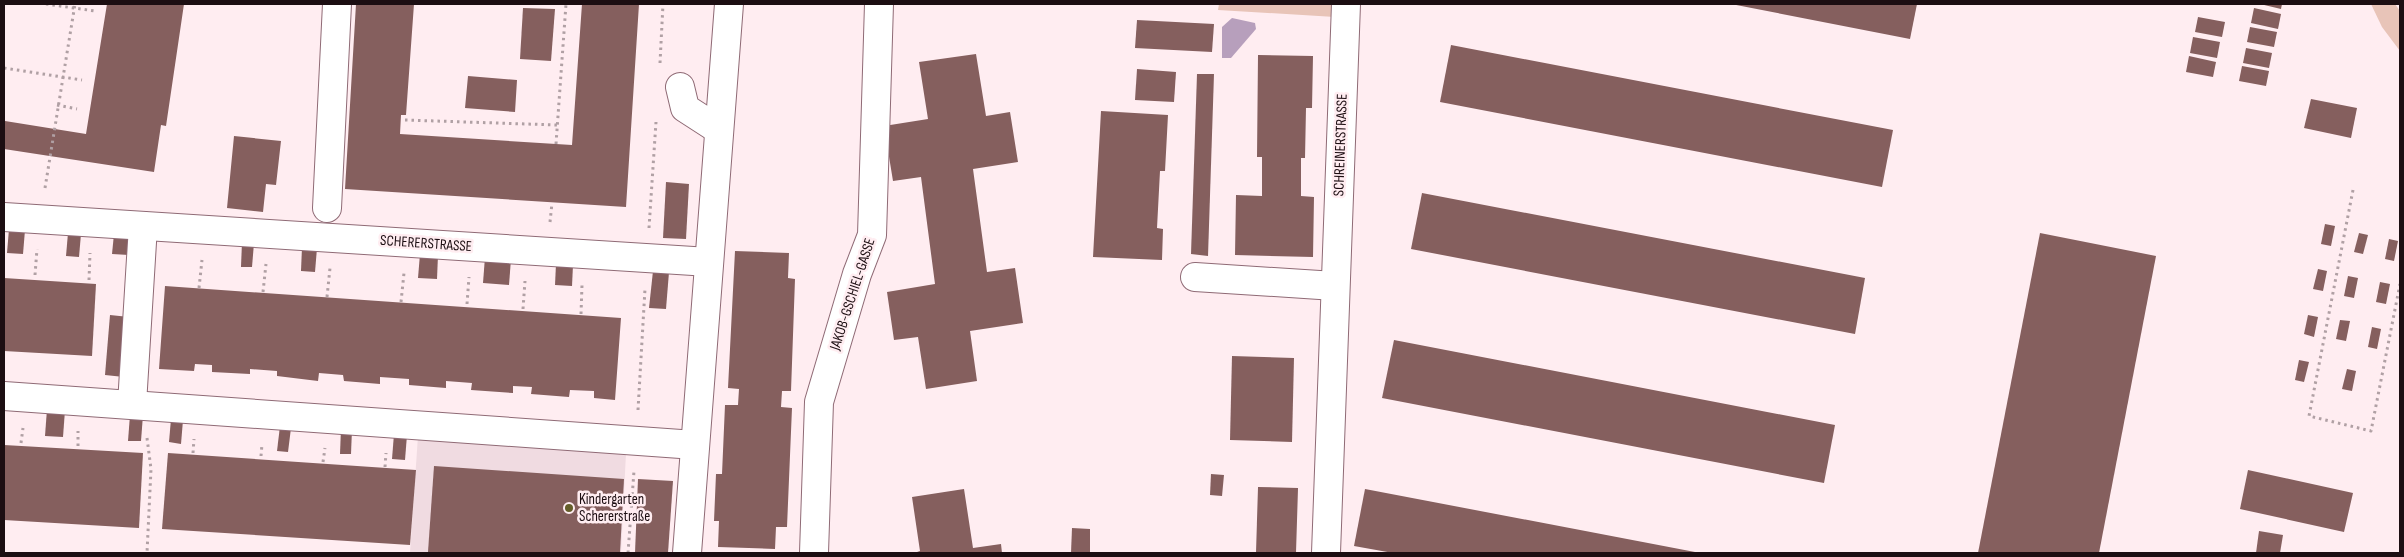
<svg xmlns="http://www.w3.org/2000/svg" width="2404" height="557" font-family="'Sofia Sans Condensed',sans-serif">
	<rect width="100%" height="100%" fill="#ffedf1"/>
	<!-- built -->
	<path fill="#f0dbe1" d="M 418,436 L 626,453 L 621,553 L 410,553 Z"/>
	<!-- green -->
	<g fill="#e8c4b8">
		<path d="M 1219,4 L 1336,4 L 1335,17 L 1218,10 Z"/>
		<path d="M 2371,4 L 2395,4 L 2400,11 L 2400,51 L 2382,27 Z"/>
	</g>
	<!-- water -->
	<path fill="#b79fbc" d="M 1232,18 L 1255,23 L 1256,29 L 1231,58 L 1222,58 L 1222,27 Z"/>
	<!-- building -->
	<g fill="#855f5e">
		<path d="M 107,4 L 184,4 L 166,126 L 161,125 L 154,172 L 4,149 L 5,121 L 86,134 Z"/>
		<path d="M 356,4 L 414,4 L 406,115 L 401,115 L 400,134 L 572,145 L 582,4 L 639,4 L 626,207 L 345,189 Z"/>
		<path d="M 1731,4 L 1917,4 L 1910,39 Z"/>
		<path d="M 2260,4 L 2282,4 L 2281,9 Z"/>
		<path d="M 523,8 L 555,9 L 551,61 L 520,59 Z"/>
		<path d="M 2254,8 L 2281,14 L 2278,29 L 2251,23 Z"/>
		<path d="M 2198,17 L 2225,22 L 2222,37 L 2195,32 Z"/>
		<path d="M 1137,20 L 1214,24 L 1212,52 L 1135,48 Z"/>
		<path d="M 2250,27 L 2277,32 L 2274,47 L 2247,42 Z"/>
		<path d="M 2193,37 L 2220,42 L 2217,58 L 2190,53 Z"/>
		<path d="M 1451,45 L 1893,130 L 1882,187 L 1440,102 Z"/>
		<path d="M 2246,48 L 2272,53 L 2269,68 L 2243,63 Z"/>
		<path d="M 976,54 L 986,116 L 1010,112 L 1018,162 L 973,169 L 987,272 L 1015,268 L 1023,323 L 970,331 L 977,381 L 926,389 L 918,337 L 894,340 L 887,292 L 935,284 L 921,177 L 893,181 L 884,126 L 928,119 L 919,62 Z"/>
		<path d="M 1258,55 L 1313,56 L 1312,108 L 1306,108 L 1305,158 L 1301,158 L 1301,196 L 1314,197 L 1313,257 L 1235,255 L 1236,195 L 1262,196 L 1262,157 L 1257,157 Z"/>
		<path d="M 2189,56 L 2216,62 L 2213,77 L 2186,72 Z"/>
		<path d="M 2242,66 L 2269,71 L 2266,86 L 2239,81 Z"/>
		<path d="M 1137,69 L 1176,72 L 1174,102 L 1135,100 Z"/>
		<path d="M 1197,74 L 1214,74 L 1208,256 L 1191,254 Z"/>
		<path d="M 468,76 L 517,80 L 515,112 L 465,108 Z"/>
		<path d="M 2311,99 L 2357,108 L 2351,138 L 2304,128 Z"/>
		<path d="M 1101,111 L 1168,115 L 1165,171 L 1160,171 L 1157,228 L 1163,229 L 1162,260 L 1093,257 Z"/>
		<path d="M 234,136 L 281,141 L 276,185 L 266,184 L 263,212 L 227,208 Z"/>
		<path d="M 666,182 L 689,184 L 686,239 L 663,238 Z"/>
		<path d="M 1422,193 L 1865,278 L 1855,334 L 1411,249 Z"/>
		<path d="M 2325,224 L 2335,226 L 2331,246 L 2321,244 Z"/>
		<path d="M 9,229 L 25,230 L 23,254 L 7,253 Z"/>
		<path d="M 68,233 L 81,234 L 79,257 L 66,256 Z"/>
		<path d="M 2040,233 L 2156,256 L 2099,553 L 1978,553 Z"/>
		<path d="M 2359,233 L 2368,235 L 2363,254 L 2354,252 Z"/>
		<path d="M 114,234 L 131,236 L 129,255 L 112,254 Z"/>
		<path d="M 2389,239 L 2398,241 L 2394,261 L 2385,259 Z"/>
		<path d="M 242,242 L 254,243 L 252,267 L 241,267 Z"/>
		<path d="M 302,247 L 317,248 L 315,272 L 301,271 Z"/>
		<path d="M 735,251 L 789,253 L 788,278 L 795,279 L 791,391 L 782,391 L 781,407 L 792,408 L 787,527 L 776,527 L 775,549 L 718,547 L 719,521 L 714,521 L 716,474 L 722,474 L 725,405 L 738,405 L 739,389 L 728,388 Z"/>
		<path d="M 420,254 L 438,255 L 437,279 L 418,278 Z"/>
		<path d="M 485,257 L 511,259 L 509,285 L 483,283 Z"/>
		<path d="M 556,264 L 573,265 L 572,286 L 555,285 Z"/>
		<path d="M 2318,269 L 2327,271 L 2323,291 L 2313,289 Z"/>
		<path d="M 653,271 L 669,272 L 666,309 L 649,308 Z"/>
		<path d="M 2348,276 L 2358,278 L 2354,298 L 2344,296 Z"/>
		<path d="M 4,278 L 96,284 L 92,356 L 4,351 Z"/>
		<path d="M 2380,282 L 2390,284 L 2386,304 L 2376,302 Z"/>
		<path d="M 165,286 L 621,318 L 615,400 L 594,398 L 594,391 L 570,390 L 569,397 L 531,394 L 532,387 L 513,386 L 513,393 L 471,390 L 472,383 L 446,381 L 446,388 L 409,385 L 409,379 L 380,377 L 380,384 L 344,381 L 343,375 L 319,373 L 318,381 L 277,376 L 277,371 L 250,369 L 250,374 L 212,372 L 212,365 L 195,364 L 194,371 L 159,369 Z"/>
		<path d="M 110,315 L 129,317 L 124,377 L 105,375 Z"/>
		<path d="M 2308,315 L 2318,317 L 2314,337 L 2304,334 Z"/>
		<path d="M 2340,320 L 2350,321 L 2346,341 L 2336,339 Z"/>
		<path d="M 2372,327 L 2381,329 L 2377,349 L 2368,347 Z"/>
		<path d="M 1394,340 L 1835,425 L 1824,483 L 1382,398 Z"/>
		<path d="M 1232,356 L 1294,358 L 1292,442 L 1230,440 Z"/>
		<path d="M 2299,360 L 2309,362 L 2304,382 L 2295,380 Z"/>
		<path d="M 2347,369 L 2356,371 L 2352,391 L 2342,389 Z"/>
		<path d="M 47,409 L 65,410 L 63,437 L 45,436 Z"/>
		<path d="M 130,415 L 143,415 L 141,441 L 128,441 Z"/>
		<path d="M 171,419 L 183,420 L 181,444 L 169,442 Z"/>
		<path d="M 280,426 L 291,428 L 288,452 L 277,451 Z"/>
		<path d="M 341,428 L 352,429 L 351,454 L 340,454 Z"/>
		<path d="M 394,434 L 407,435 L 405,460 L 392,459 Z"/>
		<path d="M 4,445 L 143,453 L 139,528 L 4,520 Z"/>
		<path d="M 168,453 L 416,470 L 410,545 L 162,529 Z"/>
		<path d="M 434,466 L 624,479 L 620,553 L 428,552 Z"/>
		<path d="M 2248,470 L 2353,493 L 2344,532 L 2240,509 Z"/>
		<path d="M 1211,474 L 1224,475 L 1222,496 L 1210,495 Z"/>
		<path d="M 638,479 L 673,481 L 668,553 L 635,553 Z"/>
		<path d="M 1258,487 L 1298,488 L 1296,553 L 1256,553 Z"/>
		<path d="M 964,489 L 973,548 L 1001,544 L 1002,553 L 914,553 L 920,551 L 912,497 Z"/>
		<path d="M 1365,489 L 1695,552 L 1695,553 L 1393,553 L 1354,546 Z"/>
		<path d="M 1072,528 L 1090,529 L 1090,553 L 1071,553 Z"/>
		<path d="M 2259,531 L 2283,535 L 2280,553 L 2256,553 Z"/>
	</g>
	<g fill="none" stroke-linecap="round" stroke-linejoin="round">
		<defs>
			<g id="minor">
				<path d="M 680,87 L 685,108 L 719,130"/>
				<path d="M 327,208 L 337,4"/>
				<path d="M 4,217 L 709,262"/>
				<path d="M 1195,277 L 1335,286"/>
				<path d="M 4,396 L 695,445"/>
				<path d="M 132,404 L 143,226"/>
				<path d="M 687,553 L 729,4"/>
				<path d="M 814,553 L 819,402 L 857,274 L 872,235 L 879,4"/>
				<path d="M 1326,553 L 1346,4"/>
			</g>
		</defs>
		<!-- minor casing -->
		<use href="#minor" stroke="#8f6a75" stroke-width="30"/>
		<!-- path -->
		<g stroke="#b0a0a4" stroke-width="3" stroke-dasharray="2.5 4" stroke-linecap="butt">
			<path d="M 46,4 L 95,11"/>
			<path d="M 660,63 L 663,4"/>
			<path d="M 4,68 L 82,80"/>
			<path d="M 57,105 L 77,109"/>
			<path d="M 405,120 L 557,125"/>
			<path d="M 556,144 L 566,4"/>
			<path d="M 45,188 L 75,4"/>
			<path d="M 2353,190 L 2309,416 L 2371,431 L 2400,284"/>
			<path d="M 550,222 L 552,203"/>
			<path d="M 649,228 L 656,122"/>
			<path d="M 35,275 L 37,249"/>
			<path d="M 89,280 L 90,253"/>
			<path d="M 199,288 L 202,260"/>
			<path d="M 263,292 L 266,264"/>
			<path d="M 327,297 L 330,268"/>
			<path d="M 401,302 L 404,273"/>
			<path d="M 467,304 L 469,277"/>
			<path d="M 523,309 L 525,281"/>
			<path d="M 581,314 L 582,285"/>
			<path d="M 638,410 L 645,289"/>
			<path d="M 147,438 L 151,469 L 147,553"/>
			<path d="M 21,443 L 23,428"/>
			<path d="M 78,446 L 78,431"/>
			<path d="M 193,453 L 194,439"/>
			<path d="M 261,456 L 262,444"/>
			<path d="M 323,462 L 325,448"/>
			<path d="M 385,467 L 386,453"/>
			<path d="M 628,553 L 634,471"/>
		</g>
		<!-- minor -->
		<use href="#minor" stroke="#fff" stroke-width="28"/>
	</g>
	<!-- markers -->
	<circle fill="#655e2a" stroke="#ffedf1" stroke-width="2" cx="569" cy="508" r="5"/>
	<g text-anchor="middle" stroke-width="5" stroke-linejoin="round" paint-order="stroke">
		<!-- street labels -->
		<g font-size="15" fill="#1c0e12" stroke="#ffedf1">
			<text transform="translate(1340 145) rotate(-88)" y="5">SCHREINERSTRASSE</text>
			<text transform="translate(426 243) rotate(4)" y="5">SCHERERSTRASSE</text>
			<text transform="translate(852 294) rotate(-72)" y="5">JAKOB-GSCHIEL-GASSE</text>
		</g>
		<!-- poi labels -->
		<g font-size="15" fill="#1c0e12" stroke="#ffedf1" text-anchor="start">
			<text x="579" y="504">Kindergarten<tspan x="579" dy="17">Schererstraße</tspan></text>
		</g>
	</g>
	<!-- border -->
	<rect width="2404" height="557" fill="none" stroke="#1c0e12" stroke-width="10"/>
</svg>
